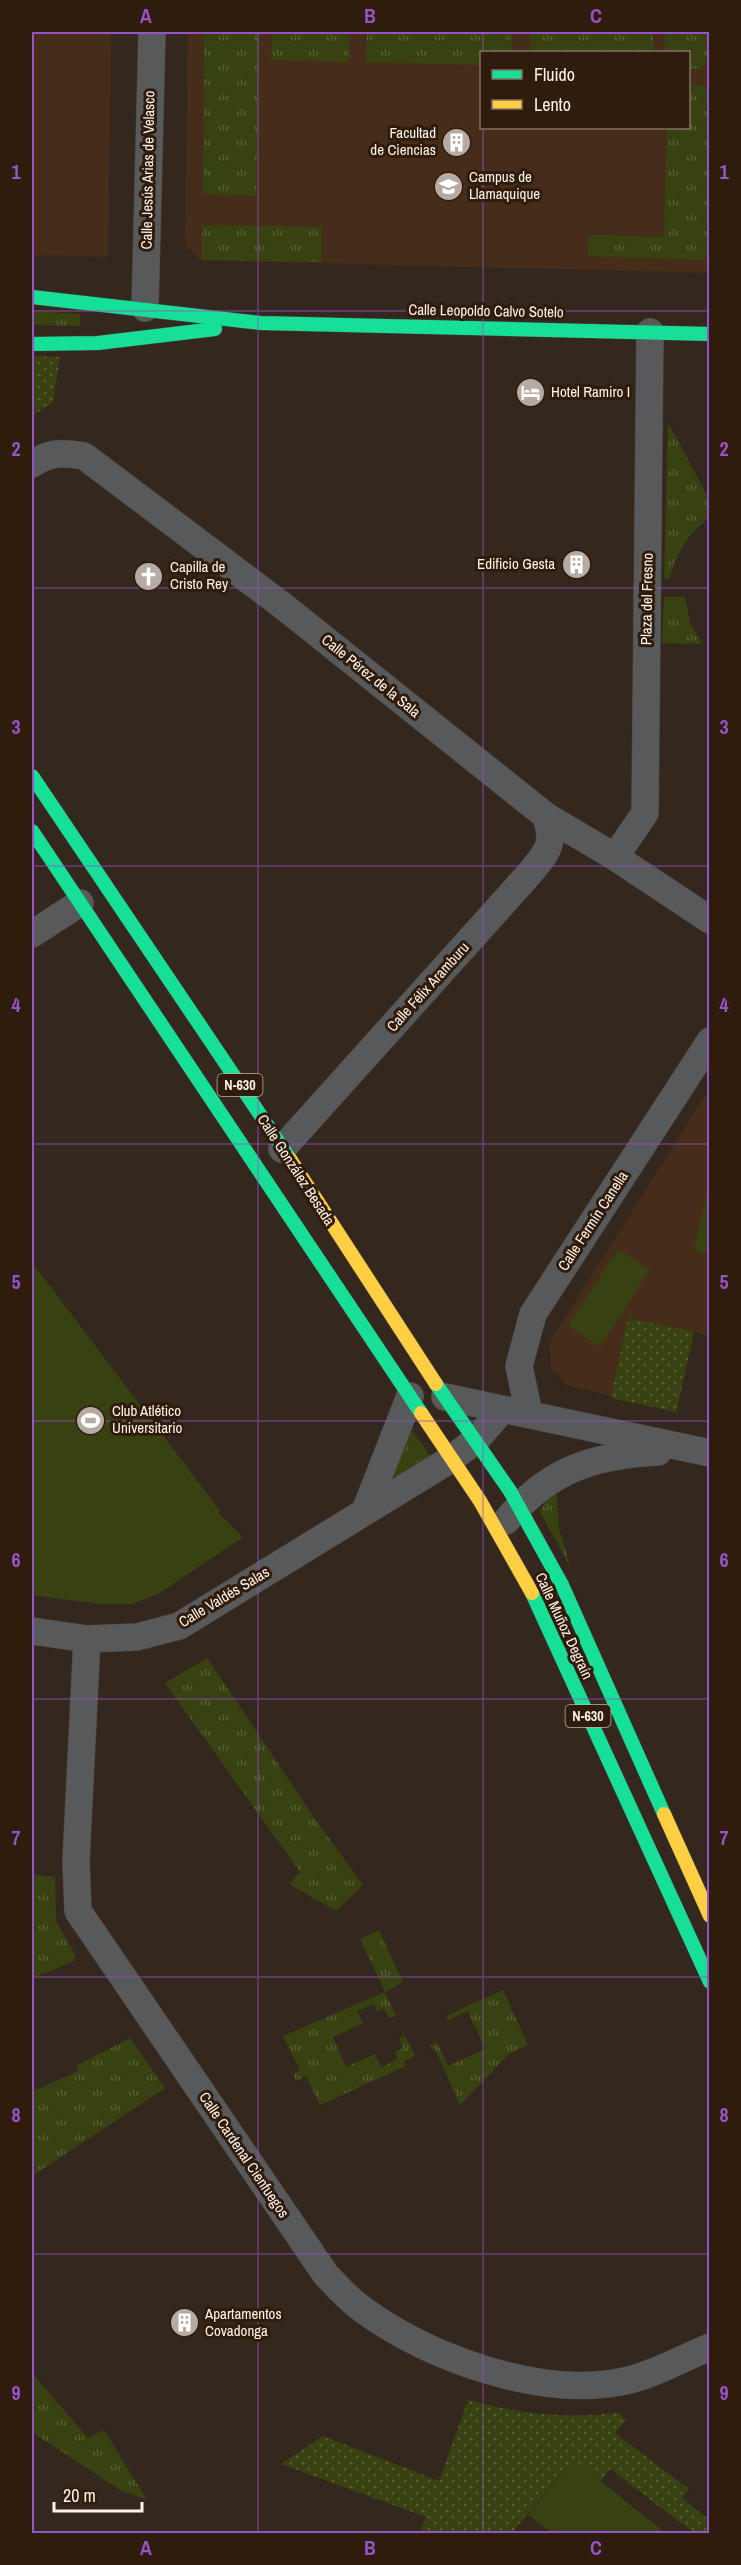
<svg xmlns="http://www.w3.org/2000/svg" width="741" height="2565" font-family="'Archivo Narrow',sans-serif">
	<defs>
		<pattern id="grass-tufts" width="24" height="20" patternUnits="userSpaceOnUse" patternTransform="scale(1.5)"><rect width="24" height="20" fill="#384211"/><path d="M3 7l-1-3M5 7V3M7 7l1-3M15 17l-1-3M17 17v-4M19 17l1-3" fill="none" stroke="#565e34"/></pattern>
		<pattern id="garden-dots" width="8" height="8" patternUnits="userSpaceOnUse" patternTransform="scale(1.5)"><rect width="8" height="8" fill="#384211"/><path d="M2 2h.1M6 6h.1" fill="none" stroke="#565e34" stroke-width="1.8" stroke-linecap="round"/></pattern>
	</defs>
	<rect width="100%" height="100%" fill="#33271e"/>
	<!-- built -->
	<g fill="#452d1a" fill-rule="evenodd">
		<path d="M 32,32 L 111,32 L 108,257 L 32,255 Z"/>
		<path d="M 188,32 L 709,32 L 709,273 L 200,260 L 185,244 ZM 482,52 L 688,52 L 688,128 L 482,128 Z"/>
		<path d="M 709,1089 L 709,1336 L 694,1332 L 676,1412 L 566,1385 L 551,1368 L 549,1348 L 551,1340 Z"/>
	</g>
	<!-- grass -->
	<g fill="url(#grass-tufts)">
		<path d="M 204,32 L 259,32 L 256,196 L 203,194 Z"/>
		<path d="M 272,32 L 349,32 L 349,62 L 271,60 Z"/>
		<path d="M 367,32 L 511,32 L 512,52 L 482,52 L 481,65 L 366,62 Z"/>
		<path d="M 530,32 L 653,32 L 653,52 L 531,52 Z"/>
		<path d="M 665,32 L 709,32 L 709,63 L 703,63 L 703,69 L 689,69 L 688,52 L 664,52 Z"/>
		<path d="M 689,85 L 709,86 L 709,255 L 703,260 L 588,256 L 589,235 L 664,237 L 667,128 L 688,128 Z"/>
		<path d="M 202,225 L 322,227 L 322,262 L 202,260 Z"/>
		<path d="M 32,311 L 80,314 L 80,326 L 32,325 Z"/>
		<path d="M 668,422 L 709,499 L 709,518 C 688,533 676,554 669,579 L 664,578 Z"/>
		<path d="M 664,597 L 685,597 L 690,623 L 702,644 L 662,643 Z"/>
		<path d="M 413,1432 L 432,1458 L 398,1478 L 394,1474 L 408,1434 Z"/>
		<path d="M 556,1491 L 559,1529 L 571,1568 L 540,1512 L 548,1497 Z"/>
		<path d="M 207,1658 L 317,1822 L 363,1885 L 336,1911 L 289,1884 L 300,1872 L 165,1683 Z"/>
		<path d="M 32,1874 L 55,1877 L 56,1921 L 75,1954 L 74,1961 L 32,1978 Z"/>
		<path d="M 379,1930 L 403,1982 L 385,1992 L 396,2016 L 389,2018 L 384,2008 L 377,2011 L 374,2004 L 357,2011 L 363,2023 L 333,2037 L 346,2067 L 375,2054 L 382,2067 L 398,2059 L 395,2052 L 403,2048 L 399,2038 L 405,2035 L 415,2056 L 404,2061 L 406,2066 L 320,2105 L 306,2076 L 296,2081 L 293,2074 L 300,2070 L 283,2036 L 385,1992 L 360,1939 Z"/>
		<path d="M 503,1990 L 528,2045 L 509,2054 L 460,2105 L 435,2049 L 431,2049 L 430,2045 L 437,2042 L 448,2066 L 485,2049 L 468,2011 L 448,2020 L 446,2016 Z"/>
		<path d="M 130,2038 L 165,2088 L 32,2176 L 32,2084 L 36,2090 L 78,2071 L 76,2066 Z"/>
		<path d="M 32,2373 L 88,2438 L 104,2430 L 147,2500 L 120,2490 L 32,2432 Z"/>
	</g>
	<!-- park -->
	<g fill="#384211">
		<path d="M 706,1196 L 709,1197 L 709,1253 L 694,1250 Z"/>
		<path d="M 618,1249 L 650,1270 L 600,1347 L 568,1326 Z"/>
		<path d="M 32,1262 L 220,1511 L 218,1513 L 243,1537 L 158,1594 L 132,1604 L 99,1604 L 32,1595 Z"/>
		<path d="M 573,2459 L 663,2531 L 661,2534 L 552,2533 L 528,2515 Z"/>
	</g>
	<!-- garden -->
	<g fill="url(#garden-dots)">
		<path d="M 32,356 L 60,357 L 53,402 L 32,416 Z"/>
		<path d="M 628,1318 L 694,1332 L 676,1412 L 611,1398 Z"/>
		<path d="M 468,2400 C 523,2414 562,2419 618,2413 L 626,2420 L 615,2433 L 689,2489 L 682,2498 L 709,2520 L 709,2533 L 694,2533 L 610,2469 L 601,2481 L 573,2459 L 511,2534 L 420,2533 L 426,2517 L 281,2464 L 323,2436 L 439,2481 Z"/>
	</g>
	<g fill="none" stroke-linecap="round" stroke-linejoin="round">
		<defs>
			<g id="street">
				<path d="M 145,308 L 152,32"/>
				<path d="M 32,464 C 50,452 62,452 84,456 L 283,606 L 546,816 L 615,857 L 710,920"/>
				<path d="M 615,857 L 645,813 L 650,332"/>
				<path d="M 32,934 L 80,903"/>
				<path d="M 282,1149 L 530,873 C 548,850 555,846 546,816"/>
				<path d="M 445,1397 L 710,1453"/>
				<path d="M 529,1414 L 519,1366 L 533,1314 L 710,1041"/>
				<path d="M 365,1511 L 410,1396"/>
				<path d="M 506,1521 C 548,1470 594,1455 658,1452"/>
				<path d="M 32,1631 L 87,1639 L 137,1637 L 179,1626 L 451,1459 L 476,1440 L 502,1410"/>
				<path d="M 87,1639 L 76,1861 L 78,1911 L 326,2275 C 337,2286 349,2300 362,2309 C 429,2358 541,2399 625,2381 C 653,2375 683,2358 710,2347"/>
			</g>
			<g id="fast">
				<path d="M 32,297 L 261,323 L 710,334"/>
				<path d="M 32,344 L 98,343 L 215,329"/>
				<path d="M 32,776 L 290,1159"/>
				<path d="M 32,831 L 421,1413"/>
				<path d="M 436,1384 L 510,1491 L 562,1585 L 664,1814"/>
				<path d="M 532,1593 L 710,1982"/>
			</g>
			<g id="slow">
				<path d="M 290,1159 L 436,1384"/>
				<path d="M 421,1413 L 480,1501 L 532,1593"/>
				<path d="M 664,1814 L 710,1916"/>
			</g>
		</defs>
		<!-- street casing -->
		<use href="#street" stroke="#4e443c" stroke-width="28"/>
		<!-- fast casing -->
		<use href="#fast" stroke="#4e443c" stroke-width="15"/>
		<!-- slow casing -->
		<use href="#slow" stroke="#4e443c" stroke-width="15"/>
		<!-- street -->
		<use href="#street" stroke="#57595a" stroke-width="27"/>
		<!-- fast -->
		<use href="#fast" stroke="#16e098" stroke-width="14"/>
		<!-- slow -->
		<use href="#slow" stroke="#ffcf43" stroke-width="14"/>
	</g>
	<!-- grid -->
	<path fill="none" stroke="#9554c8" stroke-width="1.5" stroke-opacity="0.55" d="M 258,32 L 258,2534M 483,32 L 483,52M 483,128 L 483,2534M 32,311 L 710,311M 32,588 L 710,588M 32,866 L 710,866M 32,1144 L 710,1144M 32,1421 L 710,1421M 32,1699 L 710,1699M 32,1977 L 710,1977M 32,2254 L 710,2254"/>
	<!-- icons -->
	<defs>
		<symbol id="building-disc" viewBox="-11 -11 22 22"><circle r="9.5" fill="#b6aba3" stroke="#301c0c"/><path d="M-4-6H4V6H1V3H-1V6H-4ZM-2.5-4.3h1.7v1.8h-1.7ZM.8-4.3h1.7v1.8H.8ZM-2.5-1h1.7V.8h-1.7ZM.8-1h1.7V.8H.8Z" fill="#fff"/></symbol>
		<symbol id="university-disc" viewBox="-11 -11 22 22"><circle r="9.5" fill="#b6aba3" stroke="#301c0c"/><path d="M0-5L7-2L0 1L-7-2ZM-4 1L0 2.5L4 1V4Q0 6-4 4Z" fill="#fff"/></symbol>
		<symbol id="hotel-disc" viewBox="-11 -11 22 22"><circle r="9.5" fill="#b6aba3" stroke="#301c0c"/><path d="M-6-4.5h1.5V1H6V5H4.5V3h-9V5H-6ZM-4 0a1.8 1.8 0 1 1 3.6 0ZM.5 0V-2.5h3Q6-2.5 6 0Z" fill="#fff"/></symbol>
		<symbol id="church-disc" viewBox="-11 -11 22 22"><circle r="9.5" fill="#b6aba3" stroke="#301c0c"/><path d="M-1.2-6h2.4v3.5h3.3v2.4h-3.3V6h-2.4V-.1h-3.3v-2.4h3.3Z" fill="#fff"/></symbol>
		<symbol id="stadium-disc" viewBox="-11 -11 22 22"><circle r="9.5" fill="#b6aba3" stroke="#301c0c"/><path d="M0-5a6.5 5 0 1 0 0 10a6.5 5 0 1 0 0-10ZM-3.5-1.8h7v3.6h-7Z" fill="#fff"/></symbol>
	</defs>
	<g fill-rule="evenodd">
		<use href="#building-disc" x="440" y="126" width="33" height="33"/>
		<use href="#university-disc" x="432" y="170" width="33" height="33"/>
		<use href="#hotel-disc" x="514" y="376" width="33" height="33"/>
		<use href="#building-disc" x="560" y="548" width="33" height="33"/>
		<use href="#church-disc" x="132" y="560" width="33" height="33"/>
		<use href="#stadium-disc" x="74" y="1404" width="33" height="33"/>
		<use href="#building-disc" x="168" y="2306" width="33" height="33"/>
	</g>
	<g text-anchor="middle" stroke-width="6" stroke-linejoin="round" paint-order="stroke">
		<!-- shield labels -->
		<g fill="#301c0c" stroke="#c0b2a7" stroke-width="1.5">
			<rect x="217.5" y="1074" width="45" height="22" rx="4.5"/>
			<rect x="565.5" y="1705" width="45" height="22" rx="4.5"/>
		</g>
		<g font-size="14" font-weight="bold" fill="#fdf2ea">
			<text x="240" y="1090">N-630</text>
			<text x="588" y="1721">N-630</text>
		</g>
		<!-- poi labels -->
		<g font-size="15" fill="#fdf2ea" stroke="#301c0c" text-anchor="start">
			<text x="436" y="138" text-anchor="end">Facultad<tspan x="436" dy="17">de Ciencias</tspan></text>
			<text x="469" y="182">Campus de<tspan x="469" dy="17">Llamaquique</tspan></text>
			<text x="551" y="397">Hotel Ramiro I</text>
			<text x="555" y="569" text-anchor="end">Edificio Gesta</text>
			<text x="170" y="572">Capilla de<tspan x="170" dy="17">Cristo Rey</tspan></text>
			<text x="112" y="1416">Club Atlético<tspan x="112" dy="17">Universitario</tspan></text>
			<text x="205" y="2319">Apartamentos<tspan x="205" dy="17">Covadonga</tspan></text>
		</g>
		<!-- street labels -->
		<g font-size="15" fill="#fdf2ea" stroke="#301c0c">
			<text transform="translate(148 170) rotate(-89)" y="5">Calle Jesús Arias de Velasco</text>
			<text transform="translate(486 311) rotate(1)" y="5">Calle Leopoldo Calvo Sotelo</text>
			<text transform="translate(647 599) rotate(-89)" y="5">Plaza del Fresno</text>
			<text transform="translate(371 676) rotate(39)" y="5">Calle Pérez de la Sala</text>
			<text transform="translate(428 987) rotate(-48)" y="5">Calle Félix Aramburu</text>
			<text transform="translate(296 1170) rotate(57)" y="5">Calle González Besada</text>
			<text transform="translate(593 1221) rotate(-57)" y="5">Calle Fermín Canella</text>
			<text transform="translate(224 1597) rotate(-31)" y="5">Calle Valdés Salas</text>
			<text transform="translate(564 1626) rotate(65)" y="5">Calle Muñoz Degraín</text>
			<text transform="translate(244 2155) rotate(56)" y="5">Calle Cardenal Cienfuegos</text>
		</g>
	</g>
	<!-- border -->
	<rect width="741" height="2565" fill="none" stroke="#301c0c" stroke-width="66"/>
	<!-- legend -->
	<rect x="480" y="51" width="210" height="78" fill="#301c0c" stroke="#827265" stroke-width="1.5"/>
	<rect x="492" y="70" width="30" height="9" fill="#16e098" stroke="#827265" stroke-width="1.5"/>
	<text x="534" y="81" font-size="18" fill="#fdf2ea">Fluido</text>
	<rect x="492" y="100" width="30" height="9" fill="#ffcf43" stroke="#827265" stroke-width="1.5"/>
	<text x="534" y="111" font-size="18" fill="#fdf2ea">Lento</text>
	<!-- scale -->
	<path d="M54 2502v9h88v-9" fill="none" stroke="#fdf2ea" stroke-width="3"/>
	<text x="63" y="2502" font-size="18" fill="#fdf2ea" stroke="#301c0c" stroke-width="4.5" paint-order="stroke">20 m</text>
	<rect x="33" y="33" width="675" height="2499" fill="none" stroke="#9554c8" stroke-width="2"/>
	<g font-size="20" text-anchor="middle" font-weight="bold" fill="#9554c8">
		<text x="146" y="23">A</text>
		<text x="370" y="23">B</text>
		<text x="596" y="23">C</text>
		<text x="16" y="179">1</text>
		<text x="724" y="179">1</text>
		<text x="16" y="456">2</text>
		<text x="724" y="456">2</text>
		<text x="16" y="734">3</text>
		<text x="724" y="734">3</text>
		<text x="16" y="1012">4</text>
		<text x="724" y="1012">4</text>
		<text x="16" y="1289">5</text>
		<text x="724" y="1289">5</text>
		<text x="16" y="1567">6</text>
		<text x="724" y="1567">6</text>
		<text x="16" y="1845">7</text>
		<text x="724" y="1845">7</text>
		<text x="16" y="2122">8</text>
		<text x="724" y="2122">8</text>
		<text x="16" y="2400">9</text>
		<text x="724" y="2400">9</text>
		<text x="146" y="2555">A</text>
		<text x="370" y="2555">B</text>
		<text x="596" y="2555">C</text>
	</g>
</svg>
